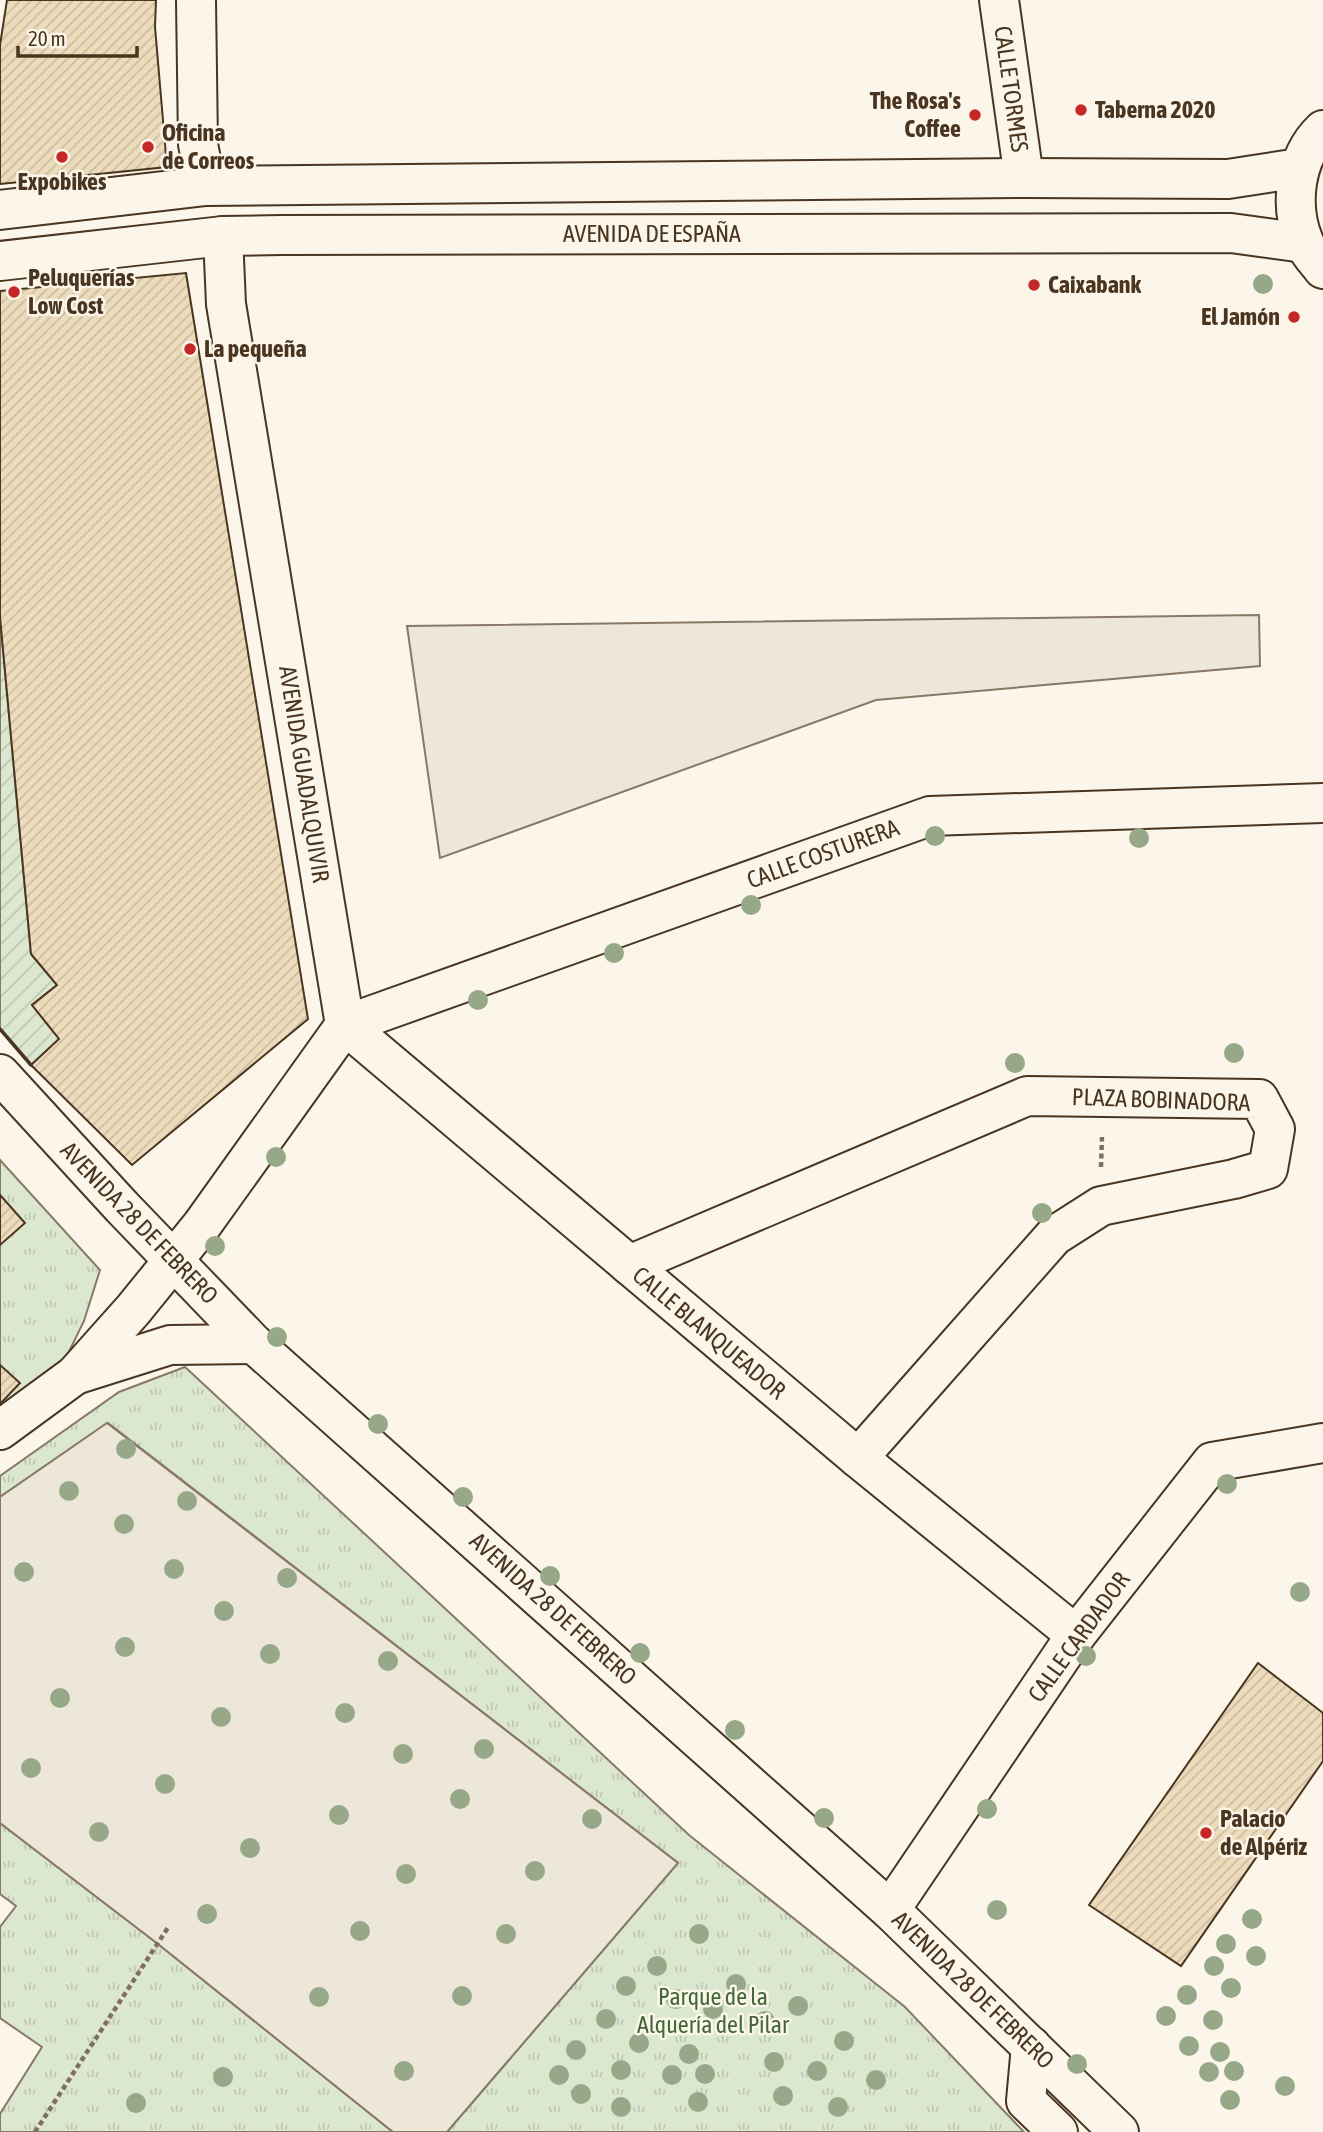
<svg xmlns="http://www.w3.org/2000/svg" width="1323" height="2132" font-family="'Asap Condensed',sans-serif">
	<defs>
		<pattern id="grass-tufts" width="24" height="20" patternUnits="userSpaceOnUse" patternTransform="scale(1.75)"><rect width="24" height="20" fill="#dce7d0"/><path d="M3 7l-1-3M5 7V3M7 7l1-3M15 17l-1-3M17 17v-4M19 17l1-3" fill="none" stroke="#bec7b2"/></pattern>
		<pattern id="garden-furrows" width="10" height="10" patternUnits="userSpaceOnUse" patternTransform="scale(1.75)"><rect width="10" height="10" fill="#dce7d0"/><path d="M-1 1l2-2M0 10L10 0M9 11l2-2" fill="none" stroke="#bec7b2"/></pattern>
		<pattern id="building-hatch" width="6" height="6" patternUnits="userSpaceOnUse" patternTransform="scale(1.75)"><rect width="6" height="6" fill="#ecdcbc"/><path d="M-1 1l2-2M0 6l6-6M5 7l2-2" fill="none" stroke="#ccbda1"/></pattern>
	</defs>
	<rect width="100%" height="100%" fill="#fbf6e9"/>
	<!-- grass -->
	<g fill="url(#grass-tufts)" stroke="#887966" stroke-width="2">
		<path d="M 0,1160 L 100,1270 L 84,1321 L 58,1374 L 0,1414 Z"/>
		<path d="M 185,1367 L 689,1835 L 905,2007 L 1024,2132 L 447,2132 L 678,1863 L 108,1423 L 0,1497 L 0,1476 L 119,1392 Z"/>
		<path d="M 0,1823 L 158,1944 L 393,2132 L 0,2132 L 0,2114 L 42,2047 L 0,2018 L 0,1927 L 16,1906 L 0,1894 Z"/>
	</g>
	<!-- garden -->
	<path fill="url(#garden-furrows)" stroke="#887966" stroke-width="2" d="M 0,617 L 31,954 L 57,985 L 32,1005 L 59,1039 L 31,1065 L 0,1029 Z"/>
	<!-- parking -->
	<g fill="#ede7d9" stroke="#887966" stroke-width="2">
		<path d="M 1259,615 L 1260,666 L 876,700 L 440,858 L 407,626 Z"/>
		<path d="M 107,1423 L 678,1863 L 447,2132 L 393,2132 L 158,1944 L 0,1823 L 0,1497 Z"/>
	</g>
	<!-- building -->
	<g fill="url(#building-hatch)" stroke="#4a3520" stroke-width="2">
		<path d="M 7,0 L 156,0 L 155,27 L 167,167 L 0,184 L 0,45 Z"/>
		<path d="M 186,273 L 308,1019 L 132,1165 L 31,1065 L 59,1039 L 32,1005 L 57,985 L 31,954 L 0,617 L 0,291 Z"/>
		<path d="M 0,1195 L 25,1223 L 0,1245 Z"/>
		<path d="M 0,1365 L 20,1383 L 0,1404 Z"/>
		<path d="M 1258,1663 L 1323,1713 L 1323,1761 L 1181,1966 L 1089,1905 Z"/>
	</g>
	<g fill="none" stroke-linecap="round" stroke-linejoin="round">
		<defs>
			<g id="minor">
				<path d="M 196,0 L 198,144 L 206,186"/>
				<path d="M 999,0 L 1024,178"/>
				<path d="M 345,1025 L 930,816 L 1323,803"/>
				<path d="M 345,1025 L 858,1458 L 1076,1635"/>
				<path d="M 0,1074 L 122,1207 L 254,1344 L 890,1910 L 1119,2132"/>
				<path d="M 629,1265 L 1027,1096 L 1259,1099 L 1275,1129 L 1268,1169 L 1234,1179 L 1101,1206 L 1054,1236 L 858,1458"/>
				<path d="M 75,1375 L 170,1345 L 254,1344"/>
				<path d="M 0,1430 L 75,1375 L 133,1310 L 202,1225 L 345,1025 L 226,304 L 223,236"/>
				<path d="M 890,1910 L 1076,1635 L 1212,1462 L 1323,1443"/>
				<path d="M 1031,2046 L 1026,2101 L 1058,2132"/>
			</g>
			<g id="major">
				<path d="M 1323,130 C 1294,158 1289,206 1304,242 C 1308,252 1317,261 1323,269"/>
				<path d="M 0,210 L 206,186 L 1024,178 L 1228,179 L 1299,168"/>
				<path d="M 0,261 L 223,236 L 282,235 L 1231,233 L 1304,243"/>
			</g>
		</defs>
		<!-- minor casing -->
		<use href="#minor" stroke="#4a3520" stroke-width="42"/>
		<!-- major casing -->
		<use href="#major" stroke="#4a3520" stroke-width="42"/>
		<!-- path -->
		<g stroke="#7f6f5c" stroke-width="4.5" stroke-dasharray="5 3.5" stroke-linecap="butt">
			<path d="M 1101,1167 L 1102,1137"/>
			<path d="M 35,2132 L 169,1926"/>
		</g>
		<!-- minor -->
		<use href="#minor" stroke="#fbf6e9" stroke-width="38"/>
		<!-- major -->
		<use href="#major" stroke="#fbf6e9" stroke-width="38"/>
		<!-- wall -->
		<path stroke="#4a3520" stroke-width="3.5" d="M 0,1029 L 31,1065"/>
	</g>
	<!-- trees -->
	<g fill="#96a887">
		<circle cx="1263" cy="284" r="10"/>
		<circle cx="935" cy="836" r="10"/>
		<circle cx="1139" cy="838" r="10"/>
		<circle cx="751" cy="905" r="10"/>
		<circle cx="614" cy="953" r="10"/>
		<circle cx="478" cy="1000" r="10"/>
		<circle cx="1234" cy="1053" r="10"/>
		<circle cx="1015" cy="1063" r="10"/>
		<circle cx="276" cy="1157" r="10"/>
		<circle cx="1042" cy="1213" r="10"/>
		<circle cx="215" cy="1246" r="10"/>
		<circle cx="277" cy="1337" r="10"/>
		<circle cx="378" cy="1424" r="10"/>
		<circle cx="126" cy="1449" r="10"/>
		<circle cx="1227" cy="1484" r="10"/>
		<circle cx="69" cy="1491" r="10"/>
		<circle cx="463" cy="1497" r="10"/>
		<circle cx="187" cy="1501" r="10"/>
		<circle cx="124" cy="1524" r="10"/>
		<circle cx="174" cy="1569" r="10"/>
		<circle cx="24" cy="1572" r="10"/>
		<circle cx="550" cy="1576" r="10"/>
		<circle cx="287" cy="1578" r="10"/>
		<circle cx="1300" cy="1592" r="10"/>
		<circle cx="224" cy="1611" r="10"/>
		<circle cx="125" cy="1647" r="10"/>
		<circle cx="640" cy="1653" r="10"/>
		<circle cx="270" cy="1654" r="10"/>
		<circle cx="1086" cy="1656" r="10"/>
		<circle cx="388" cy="1661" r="10"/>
		<circle cx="60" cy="1698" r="10"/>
		<circle cx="345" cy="1713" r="10"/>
		<circle cx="221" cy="1717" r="10"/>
		<circle cx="735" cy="1730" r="10"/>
		<circle cx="484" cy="1749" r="10"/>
		<circle cx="403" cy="1754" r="10"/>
		<circle cx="31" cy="1768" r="10"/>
		<circle cx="165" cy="1784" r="10"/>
		<circle cx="460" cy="1799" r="10"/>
		<circle cx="987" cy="1809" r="10"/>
		<circle cx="339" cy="1815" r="10"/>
		<circle cx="824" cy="1818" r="10"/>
		<circle cx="592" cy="1819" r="10"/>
		<circle cx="99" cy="1832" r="10"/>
		<circle cx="250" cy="1848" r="10"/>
		<circle cx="535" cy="1871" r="10"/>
		<circle cx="406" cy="1874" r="10"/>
		<circle cx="997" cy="1910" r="10"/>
		<circle cx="207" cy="1914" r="10"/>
		<circle cx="1252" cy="1919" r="10"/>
		<circle cx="360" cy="1931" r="10"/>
		<circle cx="506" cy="1934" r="10"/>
		<circle cx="699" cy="1934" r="10"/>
		<circle cx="1226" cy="1944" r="10"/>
		<circle cx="1256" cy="1956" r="10"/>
		<circle cx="657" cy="1966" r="10"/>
		<circle cx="1214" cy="1966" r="10"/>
		<circle cx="736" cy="1984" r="10"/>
		<circle cx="626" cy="1986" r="10"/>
		<circle cx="1231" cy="1988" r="10"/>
		<circle cx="1187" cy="1995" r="10"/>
		<circle cx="462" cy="1996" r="10"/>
		<circle cx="319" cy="1997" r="10"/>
		<circle cx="676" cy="1999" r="10"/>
		<circle cx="798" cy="2006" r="10"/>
		<circle cx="713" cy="2009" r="10"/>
		<circle cx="1166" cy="2016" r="10"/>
		<circle cx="606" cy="2019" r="10"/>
		<circle cx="1213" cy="2020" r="10"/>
		<circle cx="765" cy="2021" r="10"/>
		<circle cx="844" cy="2041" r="10"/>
		<circle cx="639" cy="2043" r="10"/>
		<circle cx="1189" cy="2046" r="10"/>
		<circle cx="576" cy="2050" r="10"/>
		<circle cx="1220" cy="2052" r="10"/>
		<circle cx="689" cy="2054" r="10"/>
		<circle cx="774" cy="2062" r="10"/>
		<circle cx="1077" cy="2064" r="10"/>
		<circle cx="621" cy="2070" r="10"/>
		<circle cx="404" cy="2071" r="10"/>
		<circle cx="817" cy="2071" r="10"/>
		<circle cx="1234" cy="2071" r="10"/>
		<circle cx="1209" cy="2072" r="10"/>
		<circle cx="705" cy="2074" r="10"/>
		<circle cx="559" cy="2075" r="10"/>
		<circle cx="672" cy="2075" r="10"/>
		<circle cx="223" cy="2077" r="10"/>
		<circle cx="876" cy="2080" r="10"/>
		<circle cx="1285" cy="2086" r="10"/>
		<circle cx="581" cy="2094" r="10"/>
		<circle cx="783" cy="2096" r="10"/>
		<circle cx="1230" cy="2100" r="10"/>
		<circle cx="698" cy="2102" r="10"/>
		<circle cx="136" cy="2103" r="10"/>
		<circle cx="621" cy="2107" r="10"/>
		<circle cx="838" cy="2107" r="10"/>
	</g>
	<!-- markers -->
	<g fill="#c62828" stroke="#fbf6e9" stroke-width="2.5">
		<circle cx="1081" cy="110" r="7"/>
		<circle cx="975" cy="115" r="7"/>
		<circle cx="148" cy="147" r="7"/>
		<circle cx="62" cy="157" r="7"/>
		<circle cx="1034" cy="285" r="7"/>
		<circle cx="14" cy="292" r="7"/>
		<circle cx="1294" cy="317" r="7"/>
		<circle cx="190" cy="349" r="7"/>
		<circle cx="1206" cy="1833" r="7"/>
	</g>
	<g text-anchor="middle" stroke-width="5" stroke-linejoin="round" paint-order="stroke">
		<!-- street labels -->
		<g font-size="24" fill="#4a3520" stroke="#fbf6e9">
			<text transform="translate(1011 89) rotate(82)" y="8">CALLE TORMES</text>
			<text x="652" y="242">AVENIDA DE ESPAÑA</text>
			<text transform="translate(304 774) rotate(81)" y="8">AVENIDA GUADALQUIVIR</text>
			<text transform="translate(823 854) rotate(-20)" y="8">CALLE COSTURERA</text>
			<text transform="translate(1161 1100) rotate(2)" y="8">PLAZA BOBINADORA</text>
			<text transform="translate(139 1223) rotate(46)" y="8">AVENIDA 28 DE FEBRERO</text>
			<text transform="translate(709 1333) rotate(40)" y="8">CALLE BLANQUEADOR</text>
			<text transform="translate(553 1609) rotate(42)" y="8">AVENIDA 28 DE FEBRERO</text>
			<text transform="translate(1079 1637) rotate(-54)" y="8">CALLE CARDADOR</text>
			<text transform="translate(973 1990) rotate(44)" y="8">AVENIDA 28 DE FEBRERO</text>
		</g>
		<!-- poi labels -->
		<g font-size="24" font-weight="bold" fill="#4a3520" stroke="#fbf6e9" text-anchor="start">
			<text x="961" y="109" text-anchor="end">The Rosa's<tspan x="961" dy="28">Coffee</tspan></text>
			<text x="1095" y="118">Taberna 2020</text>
			<text x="162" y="141">Oficina<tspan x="162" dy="28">de Correos</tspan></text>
			<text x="62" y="190" text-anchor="middle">Expobikes</text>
			<text x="28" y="286">Peluquerías<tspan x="28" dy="28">Low Cost</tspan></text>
			<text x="1048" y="293">Caixabank</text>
			<text x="1280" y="325" text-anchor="end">El Jamón</text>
			<text x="204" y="357">La pequeña</text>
			<text x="1220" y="1827">Palacio<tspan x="1220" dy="28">de Alpériz</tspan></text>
		</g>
		<!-- park labels -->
		<g font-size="24" fill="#436837" stroke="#fbf6e9">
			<text x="713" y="2005">Parque de la<tspan x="713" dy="28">Alquería del Pilar</tspan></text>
		</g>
	</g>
	<!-- scale -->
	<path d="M18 46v10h119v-10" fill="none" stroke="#4a3520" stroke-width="3.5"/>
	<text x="28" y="46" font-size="21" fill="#4a3520" stroke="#fbf6e9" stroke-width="5" paint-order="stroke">20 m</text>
</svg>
